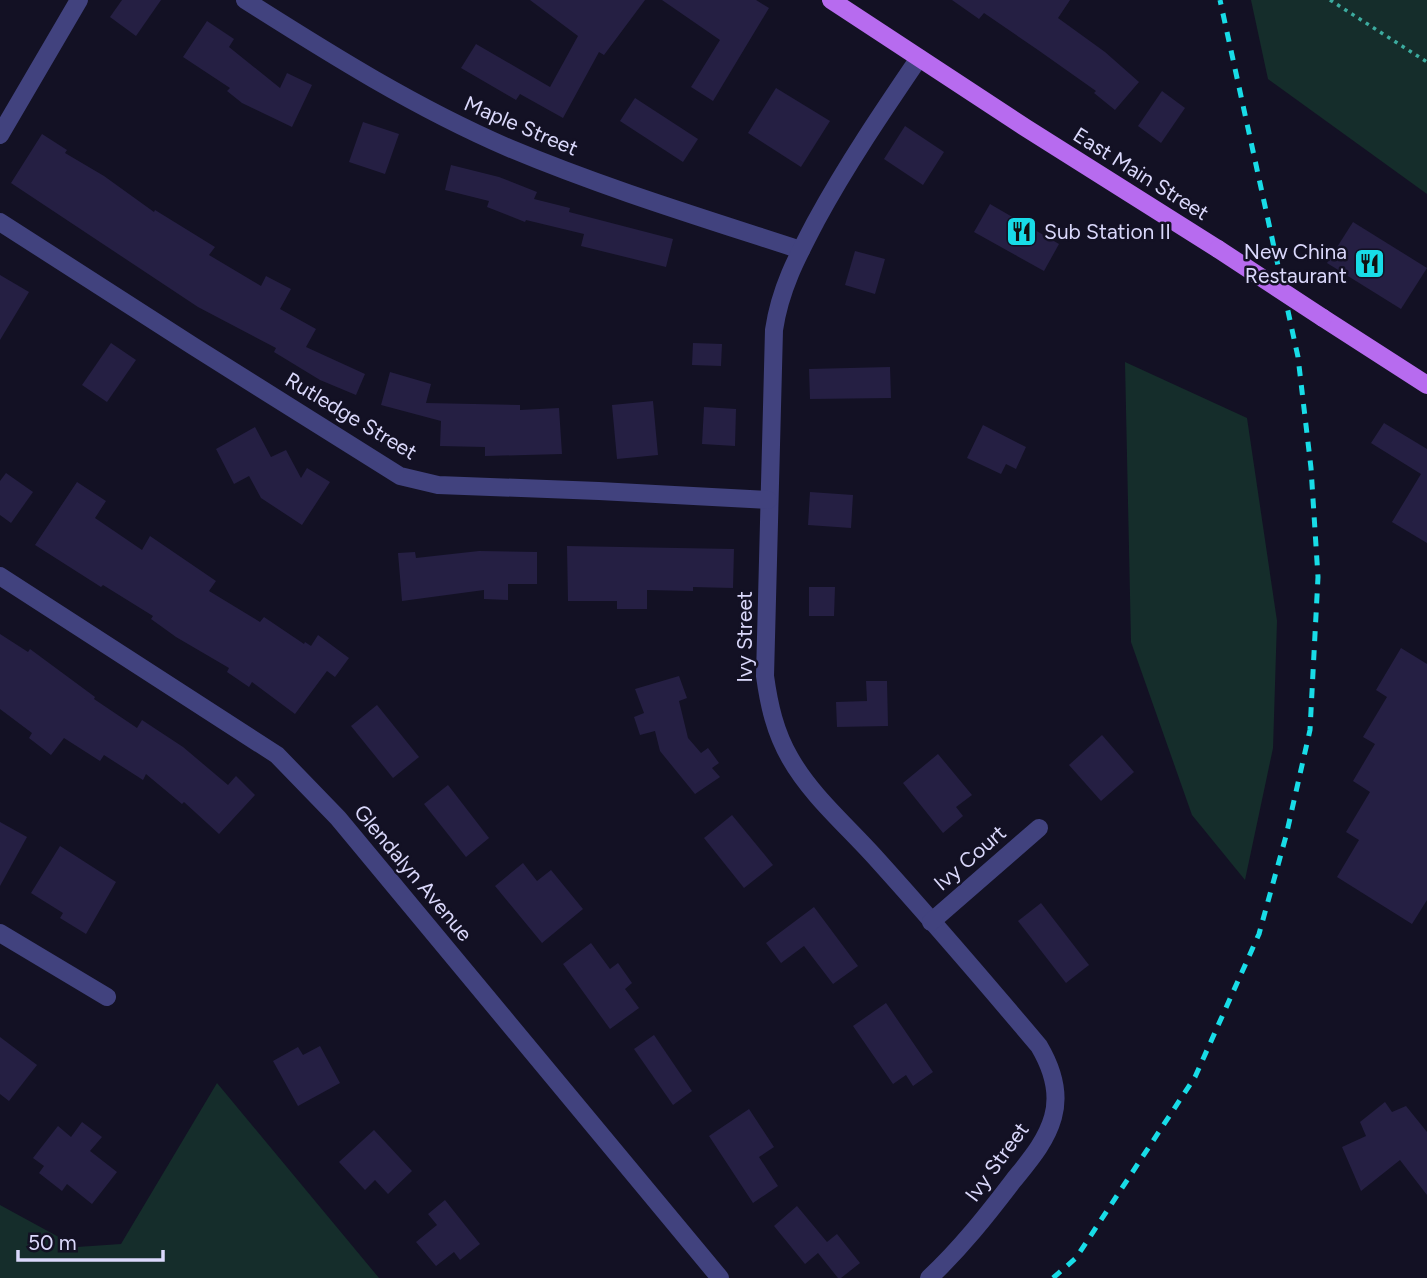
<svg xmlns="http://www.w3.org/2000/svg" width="1427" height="1278" font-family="Figtree,sans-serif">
	<rect width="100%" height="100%" fill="#131124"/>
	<!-- green -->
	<g fill="#152d2b">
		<path d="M 1251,0 L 1427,0 L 1427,194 L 1268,79 Z"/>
		<path d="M 1125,362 L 1247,418 L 1277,621 L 1273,748 L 1245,880 L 1192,815 L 1131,642 Z"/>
		<path d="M 217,1083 L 379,1278 L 0,1278 L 0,1205 L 77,1247 L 121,1244 Z"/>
	</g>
	<!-- building -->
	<g fill="#251f43">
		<path d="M 122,0 L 161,0 L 136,36 L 110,17 Z"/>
		<path d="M 530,0 L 645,0 L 604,55 L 599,52 L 563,118 L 520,94 L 516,100 L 461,68 L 476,44 L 550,87 L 578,36 Z"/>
		<path d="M 662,0 L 756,0 L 769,8 L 713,101 L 691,87 L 720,40 Z"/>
		<path d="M 952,0 L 1070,0 L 1058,18 L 1105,52 L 1139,82 L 1115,110 L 1094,93 L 1096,91 L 1038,50 L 984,13 L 979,19 Z"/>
		<path d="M 207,21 L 234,39 L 229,47 L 280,88 L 287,73 L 312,85 L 292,127 L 242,103 L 227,91 L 230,88 L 183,57 Z"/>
		<path d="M 776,88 L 830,121 L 801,167 L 748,133 Z"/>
		<path d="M 1162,91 L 1185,108 L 1161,143 L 1138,126 Z"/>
		<path d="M 635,98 L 698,139 L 683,162 L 620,121 Z"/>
		<path d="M 363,122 L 399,134 L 385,174 L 349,162 Z"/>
		<path d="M 905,126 L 944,152 L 923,185 L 884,159 Z"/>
		<path d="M 42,134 L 67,150 L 65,153 L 104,176 L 154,212 L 155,210 L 215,247 L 209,255 L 261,286 L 266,276 L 291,289 L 280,309 L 316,329 L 306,347 L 365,374 L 356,395 L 320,380 L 274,352 L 276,348 L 198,307 L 11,183 Z"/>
		<path d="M 451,165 L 499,177 L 537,192 L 534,199 L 570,208 L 569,212 L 673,239 L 666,267 L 581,246 L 584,234 L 526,220 L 525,222 L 487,207 L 489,201 L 445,190 Z"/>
		<path d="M 990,204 L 1059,244 L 1044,271 L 974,232 Z"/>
		<path d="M 1353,222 L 1427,268 L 1401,309 L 1327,263 Z"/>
		<path d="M 855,251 L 885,259 L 875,294 L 845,285 Z"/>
		<path d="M 0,275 L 29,292 L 0,340 Z"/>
		<path d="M 111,343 L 136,360 L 107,402 L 82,385 Z"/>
		<path d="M 693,343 L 722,344 L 721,366 L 692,365 Z"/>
		<path d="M 890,367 L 891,398 L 810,399 L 809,369 Z"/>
		<path d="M 390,372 L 431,384 L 426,403 L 520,405 L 520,410 L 559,408 L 562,454 L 485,456 L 485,447 L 440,446 L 441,421 L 381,405 Z"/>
		<path d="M 653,401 L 658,455 L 617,459 L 612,405 Z"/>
		<path d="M 704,407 L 736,409 L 735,446 L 702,444 Z"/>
		<path d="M 1384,423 L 1427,449 L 1427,543 L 1392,522 L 1421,474 L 1371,443 Z"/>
		<path d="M 983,425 L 1026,447 L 1016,469 L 1006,464 L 1001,474 L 967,458 Z"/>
		<path d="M 255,427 L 271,457 L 286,450 L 301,478 L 307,468 L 330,482 L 302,525 L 261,498 L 249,476 L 234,484 L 216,449 Z"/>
		<path d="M 6,473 L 33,492 L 11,523 L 0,515 L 0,481 Z"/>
		<path d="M 77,482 L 106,501 L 95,518 L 142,550 L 150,536 L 216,581 L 209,591 L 260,622 L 264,617 L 304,644 L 305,642 L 311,646 L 318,635 L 349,658 L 335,677 L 327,671 L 295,714 L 252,682 L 249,687 L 227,672 L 229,668 L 176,637 L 151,619 L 153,616 L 103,585 L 101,587 L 35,545 Z"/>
		<path d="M 810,492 L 853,495 L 851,528 L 808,525 Z"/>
		<path d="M 567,546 L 734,549 L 733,588 L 693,587 L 693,591 L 647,590 L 647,609 L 617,609 L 617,601 L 568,601 Z"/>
		<path d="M 479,551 L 537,552 L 537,584 L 508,584 L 508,600 L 484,599 L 484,590 L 402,601 L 398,553 L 415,552 L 416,558 Z"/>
		<path d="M 809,587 L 835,587 L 834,616 L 809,616 Z"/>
		<path d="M 0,634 L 28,652 L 30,649 L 95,697 L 94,699 L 137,728 L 142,720 L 183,747 L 228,785 L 236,776 L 255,795 L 219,834 L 184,802 L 182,804 L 146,774 L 143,780 L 104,755 L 100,761 L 64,738 L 51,755 L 29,738 L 32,733 L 0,709 Z"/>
		<path d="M 1401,648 L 1427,664 L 1427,900 L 1412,924 L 1337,877 L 1359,840 L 1346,832 L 1370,792 L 1353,781 L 1375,744 L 1363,737 L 1387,697 L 1376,690 Z"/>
		<path d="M 679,676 L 687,698 L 679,701 L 688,738 L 701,753 L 708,748 L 719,763 L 712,768 L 720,777 L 695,794 L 660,751 L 655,731 L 640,735 L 634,717 L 644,713 L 635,689 Z"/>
		<path d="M 866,681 L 887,681 L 888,726 L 837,727 L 836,702 L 867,701 Z"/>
		<path d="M 377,705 L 419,757 L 393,778 L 351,726 Z"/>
		<path d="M 1102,735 L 1134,772 L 1101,801 L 1069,765 Z"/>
		<path d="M 938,754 L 972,795 L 956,807 L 963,816 L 943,833 L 903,783 Z"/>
		<path d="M 448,785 L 489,838 L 466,857 L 424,804 Z"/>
		<path d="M 732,815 L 773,865 L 744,888 L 704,838 Z"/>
		<path d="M 0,822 L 27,837 L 0,886 Z"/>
		<path d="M 60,846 L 116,882 L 86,934 L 60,918 L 63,913 L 31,893 Z"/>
		<path d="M 523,863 L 537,881 L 551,870 L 583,909 L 542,943 L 495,886 Z"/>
		<path d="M 1041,903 L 1089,965 L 1066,983 L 1018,921 Z"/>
		<path d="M 814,907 L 858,966 L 833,984 L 804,946 L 781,963 L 766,943 Z"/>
		<path d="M 591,943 L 610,969 L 618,963 L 632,983 L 625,989 L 639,1008 L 610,1029 L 563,964 Z"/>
		<path d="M 886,1003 L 933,1072 L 913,1086 L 906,1075 L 893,1084 L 853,1026 Z"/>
		<path d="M 654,1035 L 692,1091 L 673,1105 L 634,1049 Z"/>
		<path d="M 0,1037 L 37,1065 L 9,1101 L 0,1094 Z"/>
		<path d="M 320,1046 L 340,1083 L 298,1106 L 273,1061 L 298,1047 L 303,1055 Z"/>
		<path d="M 1385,1102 L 1392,1112 L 1406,1106 L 1427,1132 L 1427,1195 L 1400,1160 L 1361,1191 L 1342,1147 L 1366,1136 L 1360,1122 Z"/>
		<path d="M 749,1109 L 774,1147 L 759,1157 L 778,1186 L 753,1203 L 709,1136 Z"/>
		<path d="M 82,1122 L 102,1137 L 90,1151 L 117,1172 L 92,1204 L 67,1184 L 62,1191 L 39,1173 L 44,1166 L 33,1158 L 58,1126 L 71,1137 Z"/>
		<path d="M 374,1130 L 412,1171 L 388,1194 L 375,1180 L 365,1190 L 339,1162 Z"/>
		<path d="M 445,1200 L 480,1244 L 460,1260 L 454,1252 L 436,1266 L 416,1242 L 437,1225 L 428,1214 Z"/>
		<path d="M 797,1206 L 827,1242 L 837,1234 L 860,1263 L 841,1278 L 838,1278 L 818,1253 L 805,1264 L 774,1226 Z"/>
	</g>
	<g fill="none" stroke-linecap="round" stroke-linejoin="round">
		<!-- path -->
		<path stroke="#3cab9f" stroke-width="3.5" stroke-dasharray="3.5 5" stroke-linecap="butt" d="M 1330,0 L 1427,62"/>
		<!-- street -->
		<g stroke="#41427e" stroke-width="18">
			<path d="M 245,0 C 330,54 416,108 509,148 C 604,188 703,218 801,250"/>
			<path d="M 919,58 C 883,111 847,164 816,221 C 797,257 780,289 774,330 L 765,676 C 769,705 775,732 790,758 C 811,795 845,824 874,856 C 930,918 985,982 1039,1046 C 1052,1068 1060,1092 1053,1117 C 1046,1142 1029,1161 1013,1181 C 987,1215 961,1248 929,1278"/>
			<path d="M 0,135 L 79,0"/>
			<path d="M 0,222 L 193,346 L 400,476 L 438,485 L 599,491 L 768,500"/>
			<path d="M 0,576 L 277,755 L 338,818 L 720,1278"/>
			<path d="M 931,922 L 1039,828"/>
			<path d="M 0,933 L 107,997"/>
		</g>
		<!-- primary -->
		<g stroke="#b76bef" stroke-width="18">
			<path d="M 831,0 L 1026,128 L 1218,249"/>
			<path d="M 1323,318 L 1427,385"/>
		</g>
		<!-- rail -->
		<path stroke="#18dce7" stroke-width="5" stroke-dasharray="10 9" stroke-linecap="butt" d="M 1053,1278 L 1076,1258 L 1195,1077 L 1259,934 L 1286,836 L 1310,730 L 1318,577 L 1311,468 L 1298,357 L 1220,0"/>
		<!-- primary-bridge -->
		<path stroke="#b76bef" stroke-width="18" d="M 1218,249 L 1323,318"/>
	</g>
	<!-- icons -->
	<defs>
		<symbol id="restaurant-square" viewBox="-11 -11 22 22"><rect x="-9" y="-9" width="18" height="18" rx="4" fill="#18dce7" stroke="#131124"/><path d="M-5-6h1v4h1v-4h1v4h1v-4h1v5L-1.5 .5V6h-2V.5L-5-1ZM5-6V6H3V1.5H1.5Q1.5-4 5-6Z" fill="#111"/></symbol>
	</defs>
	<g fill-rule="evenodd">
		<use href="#restaurant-square" x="1004" y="214" width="35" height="35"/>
		<use href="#restaurant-square" x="1352" y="246" width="35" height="35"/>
	</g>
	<g text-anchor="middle" stroke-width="5" stroke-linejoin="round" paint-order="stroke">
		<!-- street labels -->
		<g font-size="21" fill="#dad8fb" stroke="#131124">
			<text transform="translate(521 126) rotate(23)" y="7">Maple Street</text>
			<text transform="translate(1141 174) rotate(32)" y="7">East Main Street</text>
			<text transform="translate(351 416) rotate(31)" y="7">Rutledge Street</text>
			<text transform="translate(745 637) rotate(-90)" y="7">Ivy Street</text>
			<text transform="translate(970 858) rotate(-41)" y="7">Ivy Court</text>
			<text transform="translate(413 873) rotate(50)" y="7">Glendalyn Avenue</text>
			<text transform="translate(997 1162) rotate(-54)" y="7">Ivy Street</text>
		</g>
		<!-- poi labels -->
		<g font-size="21" fill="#dad8fb" stroke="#131124" text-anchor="start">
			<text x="1044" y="239">Sub Station II</text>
			<text x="1347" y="259" text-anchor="end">New China<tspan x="1347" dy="24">Restaurant</tspan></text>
		</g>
	</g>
	<!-- scale -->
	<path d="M18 1250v10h145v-10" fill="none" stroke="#dad8fb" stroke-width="3.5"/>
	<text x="28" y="1250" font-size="21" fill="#dad8fb" stroke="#131124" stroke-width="5" paint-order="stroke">50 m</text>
</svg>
